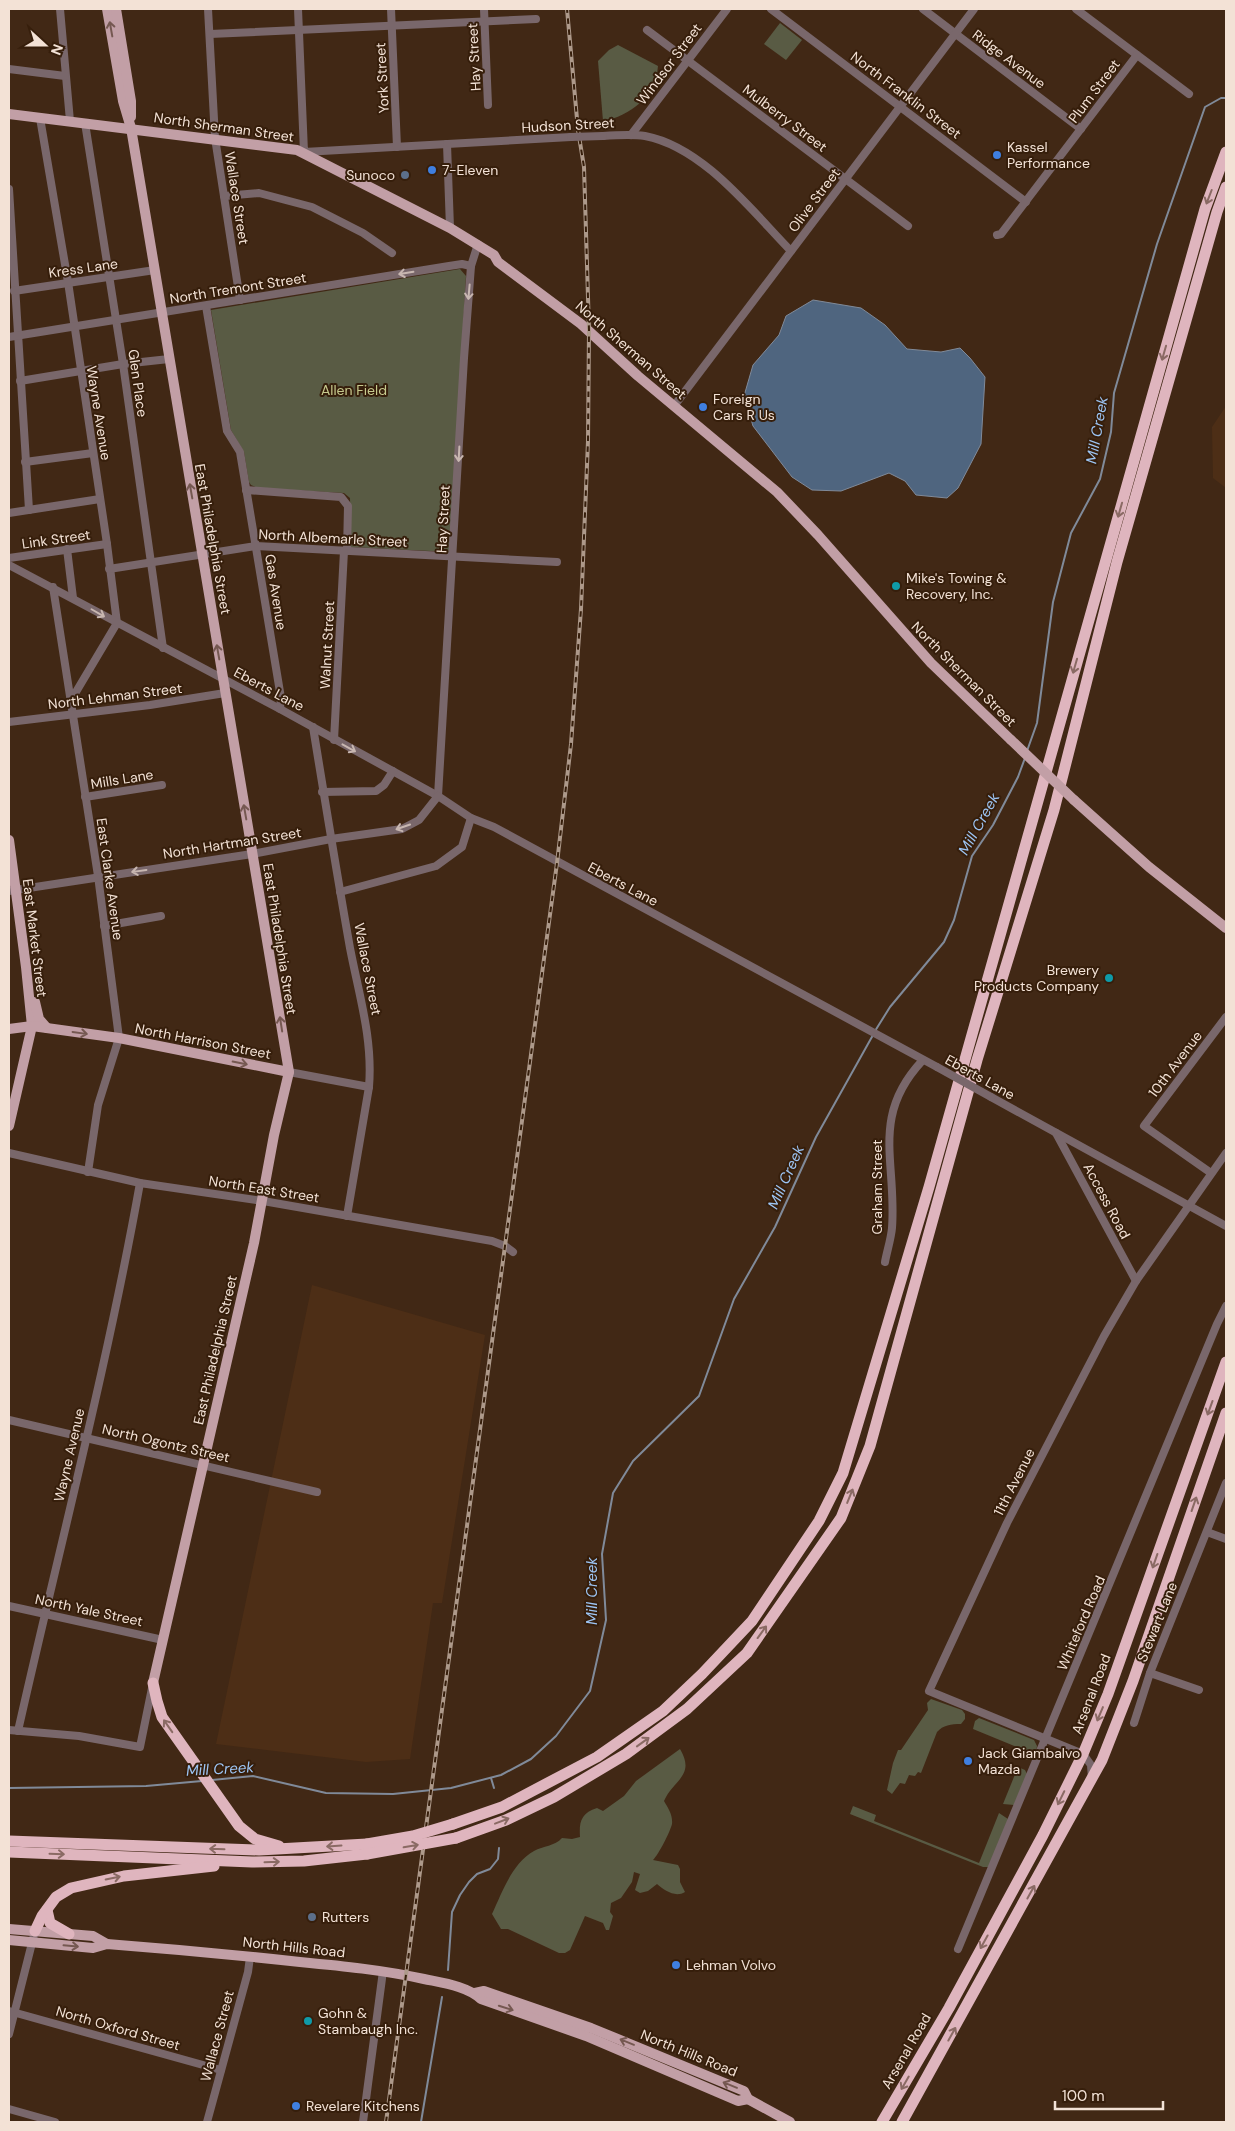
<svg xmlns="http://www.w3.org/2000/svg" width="1235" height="2131" font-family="'DM Sans',sans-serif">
	<rect width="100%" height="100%" fill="#412815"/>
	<!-- built -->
	<g fill="#4d2e16">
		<path d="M 1226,406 L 1226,488 L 1213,478 L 1212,427 Z"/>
		<path d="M 312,1285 L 485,1335 L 442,1603 L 433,1603 L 410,1759 L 366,1762 L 216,1744 Z"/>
	</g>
	<!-- green -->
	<g fill="#595b44">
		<path d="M 780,23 L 802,40 L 786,60 L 764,44 Z"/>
		<path d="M 618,45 L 658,66 C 656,96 630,116 603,121 L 598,61 L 609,50 Z"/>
		<path d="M 460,269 L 466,276 L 450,552 L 351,547 L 350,498 L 344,493 L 258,488 L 251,485 L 249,482 L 244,452 L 231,430 L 211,310 Z"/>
		<path d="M 931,1699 L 962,1710 L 965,1714 L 965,1719 L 961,1724 C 951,1724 943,1725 937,1732 L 921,1773 L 918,1772 L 915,1776 L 909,1775 L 905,1784 L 900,1783 L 892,1794 L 887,1790 L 893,1763 L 898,1750 L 901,1750 L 928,1710 L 927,1703 Z"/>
		<path d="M 979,1718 L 1034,1740 L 1037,1746 L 1035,1758 L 1028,1760 L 1022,1758 L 1024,1750 L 973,1729 L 975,1721 Z"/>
		<path d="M 680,1749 C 696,1776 673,1780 664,1801 C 668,1808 673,1815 672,1824 C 670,1832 659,1854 653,1860 L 678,1865 L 680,1869 L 680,1882 L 685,1892 C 675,1898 664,1890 657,1884 L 648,1891 L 640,1893 L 635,1890 L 640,1874 L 634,1872 L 632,1882 L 621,1898 L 611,1903 L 610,1912 L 613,1916 L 609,1930 L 606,1930 L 603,1923 L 585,1916 L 570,1950 L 565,1953 L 559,1953 L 508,1929 L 501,1929 L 492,1914 C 502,1893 512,1863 534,1851 C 543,1846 555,1846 562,1838 L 572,1839 L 580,1837 C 579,1822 581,1813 597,1808 L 603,1811 L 624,1796 L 636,1781 Z"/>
		<path d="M 1018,1767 L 1025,1770 L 1027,1774 L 1014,1805 L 1003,1804 Z"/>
		<path d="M 853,1806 L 876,1815 L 874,1821 L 979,1863 L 999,1813 L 1008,1819 L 990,1867 L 983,1867 L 850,1814 Z"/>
	</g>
	<!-- water -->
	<path fill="#4f657f" stroke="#808a99" d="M 813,300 L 861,308 L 885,325 L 907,349 L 941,352 L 960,348 L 970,358 L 985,377 L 981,444 L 958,488 L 947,498 L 916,495 L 905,481 L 889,473 L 841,491 L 812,490 L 792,477 L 753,426 L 744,396 L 753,365 L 779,335 L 786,316 Z"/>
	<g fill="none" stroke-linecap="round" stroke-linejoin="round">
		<!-- stream -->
		<g stroke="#808a99" stroke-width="2">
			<path d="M 1027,751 L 1037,723 L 1053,602 L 1071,533 L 1100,479 L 1111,432 L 1114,393 L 1157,244 L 1205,107 L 1221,98 L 1226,98"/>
			<path d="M 875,1031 L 890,1007 L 944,942 L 954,920 L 972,856 L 993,825 L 1018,777 L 1025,758"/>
			<path d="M 491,1778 L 494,1788"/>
			<path d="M 212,1780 L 253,1776 L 326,1793 L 393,1794 L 451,1788 L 501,1775 L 531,1759 L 556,1736 L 590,1691 L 606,1620 L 602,1554 L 613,1493 L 633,1461 L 699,1396 L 734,1299 L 775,1227 L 816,1137 L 873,1035"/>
			<path d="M 9,1788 L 146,1786 L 202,1781"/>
			<path d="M 448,1970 L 452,1912 L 460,1895 L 469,1882 L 477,1874 L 490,1869 L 498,1859 L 499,1848"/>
			<path d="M 421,2122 L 442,1997"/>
		</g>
		<!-- minor -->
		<g stroke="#79676b" stroke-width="8">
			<path d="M 60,9 L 70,121"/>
			<path d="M 208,9 L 215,138 L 240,300"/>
			<path d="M 298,9 L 304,152 L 571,137"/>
			<path d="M 391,9 L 397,147"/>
			<path d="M 484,9 L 488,105"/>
			<path d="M 771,9 L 1026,202"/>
			<path d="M 923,9 L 1081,129"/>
			<path d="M 1076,9 L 1189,94"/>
			<path d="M 647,30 L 908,226"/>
			<path d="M 210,34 L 536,19"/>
			<path d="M 9,69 L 65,76"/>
			<path d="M 40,118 L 68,282 L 107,544 L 117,623 L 70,702"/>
			<path d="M 85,123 L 123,364 L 163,648"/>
			<path d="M 631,135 L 727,9"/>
			<path d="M 603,136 C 617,135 631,134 645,136 C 703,147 751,210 791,251"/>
			<path d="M 447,144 L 450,228"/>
			<path d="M 9,189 L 29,510"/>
			<path d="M 224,196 L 259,193 L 312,207 L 363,233 L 392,253"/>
			<path d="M 997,235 L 1001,234 L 1137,55"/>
			<path d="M 14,291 L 155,270"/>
			<path d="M 206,306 L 227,431 L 240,452 L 281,698 L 280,709"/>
			<path d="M 9,337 L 449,266 L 462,264 L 471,266"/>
			<path d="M 20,381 L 123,364 L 169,359"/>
			<path d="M 674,406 L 974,9"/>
			<path d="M 25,462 L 93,453"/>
			<path d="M 246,490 L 341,497 L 348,506 L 347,551"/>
			<path d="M 9,513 L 100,499"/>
			<path d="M 67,549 L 73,598"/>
			<path d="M 9,558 L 107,544"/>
			<path d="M 9,565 L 280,709 L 438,796 L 471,818 L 494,827 L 937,1067"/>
			<path d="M 109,569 L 256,546 L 557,562"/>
			<path d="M 53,587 L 98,876 L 119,1038 L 98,1105 L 88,1172"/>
			<path d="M 9,722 L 150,705 L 225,693"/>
			<path d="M 313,727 C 325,801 337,875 350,948 C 359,995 373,1039 369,1087 L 347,1216"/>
			<path d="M 334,740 L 344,551"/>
			<path d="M 322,792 L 376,791 L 384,785 L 393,771"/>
			<path d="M 438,796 L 464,358 L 471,266 L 478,244"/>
			<path d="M 85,797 L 162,785"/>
			<path d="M 9,891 L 252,854 L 331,839 L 402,829 L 419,820 L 438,796"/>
			<path d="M 340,892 L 436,866 L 462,847 L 471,818"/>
			<path d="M 104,926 L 161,916"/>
			<path d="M 289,1072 L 369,1087"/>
			<path d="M 991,1097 L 1226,1226"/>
			<path d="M 1056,1133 L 1136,1281"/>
			<path d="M 9,1153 L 140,1183 L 263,1201 L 492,1241 L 505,1246 L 513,1252"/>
			<path d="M 1211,1173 L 1144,1126 L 1226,1017"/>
			<path d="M 885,1262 C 887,1251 891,1239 892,1228 C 897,1162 870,1117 922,1061"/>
			<path d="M 9,1420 L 317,1492"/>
			<path d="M 1207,1532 L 1226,1539"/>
			<path d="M 9,1606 L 163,1640"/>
			<path d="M 1150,1673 L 1199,1690"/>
			<path d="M 1134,1723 L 1150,1673 L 1226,1483"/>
			<path d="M 9,1730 L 79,1736 L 140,1747 L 152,1688"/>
			<path d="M 18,1731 C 59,1549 107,1367 140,1183"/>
			<path d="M 1092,1779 L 1091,1765 L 1083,1754 L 929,1691 L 1007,1523 L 1104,1336 L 1136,1281 L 1226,1153"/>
			<path d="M 958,1949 L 1217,1324 L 1226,1306"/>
			<path d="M 9,2011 L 221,2070"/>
			<path d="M 9,2034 L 35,1931"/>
			<path d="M 9,2109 L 55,2122"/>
			<path d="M 207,2122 L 248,1972 L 250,1957"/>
			<path d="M 363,2122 L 383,1971"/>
		</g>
		<!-- major -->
		<g stroke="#c29fa6" stroke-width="10">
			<path d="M 107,9 L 123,101 L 131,128 L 289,1072 L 274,1135 L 254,1243 L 153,1683"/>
			<path d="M 116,9 L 131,101 L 131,117"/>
			<path d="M 9,114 L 297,150 L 450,228 L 494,255 L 498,262 L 581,324 L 638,376 L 777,492 L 818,535 L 931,663 L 1011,740"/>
			<path d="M 1074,800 L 1149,867 L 1226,928"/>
			<path d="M 9,840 L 26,967 L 32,1026 L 9,1126"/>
			<path d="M 35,1002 L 39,1019 L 47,1028"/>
			<path d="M 9,1029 L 32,1026 L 119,1038 L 289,1072"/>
			<path d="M 9,1929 L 93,1936 L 107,1944"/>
			<path d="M 9,1940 L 93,1948 L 107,1944 C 172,1949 236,1955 300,1962 C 342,1966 383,1970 424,1979 C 443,1983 467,1986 481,1999 L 586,2036 L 738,2101 L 748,2099"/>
			<path d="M 475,1993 L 484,1991 L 591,2028 L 744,2091 L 748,2099 L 790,2122"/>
		</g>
		<!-- highway -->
		<g stroke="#dfb5be" stroke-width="11">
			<path d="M 153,1683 L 157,1701 L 162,1717 L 239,1826 L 255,1839 L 279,1846"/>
			<path d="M 453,1824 L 502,1807 L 597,1757 L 663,1711 L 702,1674 L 752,1621 L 819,1521 L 843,1473 L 929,1187 L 1205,209 L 1226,152"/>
			<path d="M 456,1838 L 506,1820 L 554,1797 L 626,1754 L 687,1709 L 747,1653 L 841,1518 L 870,1446 L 977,1060 L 1054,810 L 1117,562 L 1217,212 L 1226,187"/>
			<path d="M 9,1841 L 259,1850 L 367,1844"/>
			<path d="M 9,1852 L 252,1862 L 304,1861 L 367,1854"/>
			<path d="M 47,1910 L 50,1923 L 69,1934"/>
			<path d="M 35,1931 L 42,1916 L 56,1897 L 71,1888 L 124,1876 L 214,1866"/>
			<path d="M 882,2122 L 949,2008 L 1043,1835 L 1083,1754 L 1108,1694 L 1226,1362"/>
			<path d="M 902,2122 L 1102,1760 L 1133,1681 L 1226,1413"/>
		</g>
		<defs>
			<path id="rail" d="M 386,2122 L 557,863 L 571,744 L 581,609 L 588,441 L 589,330 L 584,167 L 578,130 L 567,9"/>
		</defs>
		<!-- rail casing -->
		<use href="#rail" stroke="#ad998a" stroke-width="4"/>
		<!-- rail -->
		<use href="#rail" stroke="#361e0b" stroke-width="2" stroke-dasharray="5.5" stroke-linecap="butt"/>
		<!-- minor-bridge -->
		<g stroke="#79676b" stroke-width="8">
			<path d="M 571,137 L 603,136"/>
			<path d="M 937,1067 L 991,1097"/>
		</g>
		<!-- major-bridge -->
		<path stroke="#c29fa6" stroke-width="10" d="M 1011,740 L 1074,800"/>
		<!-- highway-bridge -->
		<g stroke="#dfb5be" stroke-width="11">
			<path d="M 367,1844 L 413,1836 L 453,1824"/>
			<path d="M 367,1854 L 456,1838"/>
		</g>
	</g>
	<!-- one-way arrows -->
	<defs><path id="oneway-shaft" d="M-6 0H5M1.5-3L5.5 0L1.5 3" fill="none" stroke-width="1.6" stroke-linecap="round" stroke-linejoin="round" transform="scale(1.25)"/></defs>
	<g stroke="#755851">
		<use href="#oneway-shaft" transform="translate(111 29) rotate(-100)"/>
		<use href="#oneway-shaft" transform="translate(191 491) rotate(-100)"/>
		<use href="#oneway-shaft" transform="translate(218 652) rotate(-100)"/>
		<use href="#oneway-shaft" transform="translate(245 812) rotate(-100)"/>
		<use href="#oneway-shaft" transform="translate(281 1024) rotate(-99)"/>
		<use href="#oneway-shaft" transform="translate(80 1033) rotate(8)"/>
		<use href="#oneway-shaft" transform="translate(240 1063) rotate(11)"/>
		<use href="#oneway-shaft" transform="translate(71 1946) rotate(5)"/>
		<use href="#oneway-shaft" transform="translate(506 2008) rotate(18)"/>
		<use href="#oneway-shaft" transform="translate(627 2042) rotate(-158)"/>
		<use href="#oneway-shaft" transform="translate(730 2085) rotate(-158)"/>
	</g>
	<g stroke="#8a6a64">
		<use href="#oneway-shaft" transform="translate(1209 197) rotate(111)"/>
		<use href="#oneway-shaft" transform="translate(1164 353) rotate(106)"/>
		<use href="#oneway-shaft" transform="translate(1120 510) rotate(106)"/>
		<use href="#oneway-shaft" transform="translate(1075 666) rotate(106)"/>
		<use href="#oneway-shaft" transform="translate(1210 1408) rotate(110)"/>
		<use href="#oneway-shaft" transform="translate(850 1496) rotate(-68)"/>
		<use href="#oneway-shaft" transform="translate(1194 1504) rotate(-71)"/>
		<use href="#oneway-shaft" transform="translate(1155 1561) rotate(109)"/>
		<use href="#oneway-shaft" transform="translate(762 1632) rotate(-54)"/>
		<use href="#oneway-shaft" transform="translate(1100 1714) rotate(113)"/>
		<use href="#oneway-shaft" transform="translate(168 1726) rotate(-125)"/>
		<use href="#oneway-shaft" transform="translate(643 1742) rotate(-36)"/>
		<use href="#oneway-shaft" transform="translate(1061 1798) rotate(116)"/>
		<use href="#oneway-shaft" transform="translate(502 1821) rotate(-21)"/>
		<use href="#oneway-shaft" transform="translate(334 1846) rotate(176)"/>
		<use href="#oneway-shaft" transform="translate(411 1846) rotate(-10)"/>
		<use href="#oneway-shaft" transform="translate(217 1849) rotate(-178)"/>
		<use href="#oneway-shaft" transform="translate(57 1854) rotate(2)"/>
		<use href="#oneway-shaft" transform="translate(272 1862) rotate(-2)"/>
		<use href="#oneway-shaft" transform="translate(113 1878) rotate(-12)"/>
		<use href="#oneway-shaft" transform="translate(1031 1892) rotate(-61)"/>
		<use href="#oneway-shaft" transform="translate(984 1942) rotate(119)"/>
		<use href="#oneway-shaft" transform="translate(952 2034) rotate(-61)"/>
		<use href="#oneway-shaft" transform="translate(905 2083) rotate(120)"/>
	</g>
	<g stroke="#c8b7b1">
		<use href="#oneway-shaft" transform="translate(406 273) rotate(171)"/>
		<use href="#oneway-shaft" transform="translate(469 292) rotate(95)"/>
		<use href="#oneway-shaft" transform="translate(459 454) rotate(93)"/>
		<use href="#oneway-shaft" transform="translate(98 613) rotate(30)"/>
		<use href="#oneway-shaft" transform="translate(349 748) rotate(29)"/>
		<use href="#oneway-shaft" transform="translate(403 827) rotate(161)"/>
		<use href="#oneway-shaft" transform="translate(139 871) rotate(172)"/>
	</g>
	<!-- markers -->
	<g fill="#3f7fe0" stroke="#361e0b" stroke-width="2">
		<circle cx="997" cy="155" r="5"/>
		<circle cx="432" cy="170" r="5"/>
		<circle cx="703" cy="407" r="5"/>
		<circle cx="968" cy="1761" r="5"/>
		<circle cx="676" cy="1965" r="5"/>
		<circle cx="296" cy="2106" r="5"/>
	</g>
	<g fill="#5c6f8a" stroke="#361e0b" stroke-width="2">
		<circle cx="405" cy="175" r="5"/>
		<circle cx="312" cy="1917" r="5"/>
	</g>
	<g fill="#0f9aa8" stroke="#361e0b" stroke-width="2">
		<circle cx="896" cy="586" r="5"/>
		<circle cx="1109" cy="978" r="5"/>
		<circle cx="308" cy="2021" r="5"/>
	</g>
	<g text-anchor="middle" stroke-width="4" stroke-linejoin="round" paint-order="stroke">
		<!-- street labels -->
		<g font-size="14" fill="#f3e2d6" stroke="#361e0b">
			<text transform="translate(474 57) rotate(-93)" y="5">Hay Street</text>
			<text transform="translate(1009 59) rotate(37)" y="5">Ridge Avenue</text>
			<text transform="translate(669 64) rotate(-53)" y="5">Windsor Street</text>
			<text transform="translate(382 78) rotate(-93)" y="5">York Street</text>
			<text transform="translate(1094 91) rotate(-53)" y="5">Plum Street</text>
			<text transform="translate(906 95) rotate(37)" y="5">North Franklin Street</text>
			<text transform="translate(785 118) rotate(37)" y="5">Mulberry Street</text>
			<text transform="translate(568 125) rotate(-3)" y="5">Hudson Street</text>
			<text transform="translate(224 127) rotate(8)" y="5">North Sherman Street</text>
			<text transform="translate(237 198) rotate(81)" y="5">Wallace Street</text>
			<text transform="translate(814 200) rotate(-53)" y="5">Olive Street</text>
			<text transform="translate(83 268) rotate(-8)" y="5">Kress Lane</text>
			<text transform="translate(238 288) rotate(-9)" y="5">North Tremont Street</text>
			<text transform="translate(631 350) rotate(41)" y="5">North Sherman Street</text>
			<text transform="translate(138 383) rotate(82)" y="5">Glen Place</text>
			<text transform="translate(99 413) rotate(81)" y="5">Wayne Avenue</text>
			<text transform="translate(443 519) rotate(-87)" y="5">Hay Street</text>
			<text transform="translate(333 538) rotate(3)" y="5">North Albemarle Street</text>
			<text transform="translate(56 539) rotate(-8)" y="5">Link Street</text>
			<text transform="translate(213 539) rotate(80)" y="5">East Philadelphia Street</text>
			<text transform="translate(276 592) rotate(81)" y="5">Gas Avenue</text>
			<text transform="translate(327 645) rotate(-87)" y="5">Walnut Street</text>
			<text transform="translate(964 674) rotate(45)" y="5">North Sherman Street</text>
			<text transform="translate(269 689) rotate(28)" y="5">Eberts Lane</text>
			<text transform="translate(115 696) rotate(-7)" y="5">North Lehman Street</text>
			<text transform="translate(122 779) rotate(-9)" y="5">Mills Lane</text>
			<text transform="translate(232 843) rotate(-9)" y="5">North Hartman Street</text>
			<text transform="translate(110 879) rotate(82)" y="5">East Clarke Avenue</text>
			<text transform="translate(623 884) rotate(28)" y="5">Eberts Lane</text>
			<text transform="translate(35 938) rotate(83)" y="5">East Market Street</text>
			<text transform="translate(280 939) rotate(81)" y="5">East Philadelphia Street</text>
			<text transform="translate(368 969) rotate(79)" y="5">Wallace Street</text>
			<text transform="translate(203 1041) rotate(11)" y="5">North Harrison Street</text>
			<text transform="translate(1175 1064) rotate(-53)" y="5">10th Avenue</text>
			<text transform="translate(980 1077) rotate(29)" y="5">Eberts Lane</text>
			<text transform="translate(877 1187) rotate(-90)" y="5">Graham Street</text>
			<text transform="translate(264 1189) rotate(9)" y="5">North East Street</text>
			<text transform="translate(1107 1201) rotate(62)" y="5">Access Road</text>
			<text transform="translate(215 1350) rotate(-77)" y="5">East Philadelphia Street</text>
			<text transform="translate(166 1443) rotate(13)" y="5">North Ogontz Street</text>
			<text transform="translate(69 1455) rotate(-77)" y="5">Wayne Avenue</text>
			<text transform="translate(1014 1482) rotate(-63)" y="5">11th Avenue</text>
			<text transform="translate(89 1610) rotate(12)" y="5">North Yale Street</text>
			<text transform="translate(1157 1622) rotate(-68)" y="5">Stewart Lane</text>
			<text transform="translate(1081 1623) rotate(-67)" y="5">Whiteford Road</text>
			<text transform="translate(1091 1694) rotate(-69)" y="5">Arsenal Road</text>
			<text transform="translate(294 1947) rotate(6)" y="5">North Hills Road</text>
			<text transform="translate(118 2028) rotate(16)" y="5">North Oxford Street</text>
			<text transform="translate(217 2036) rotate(-75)" y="5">Wallace Street</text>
			<text transform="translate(906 2051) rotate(-60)" y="5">Arsenal Road</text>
			<text transform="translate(689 2053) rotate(22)" y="5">North Hills Road</text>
		</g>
		<!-- poi labels -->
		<g font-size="14" fill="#f3e2d6" stroke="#361e0b" text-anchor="start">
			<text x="1007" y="152">Kassel<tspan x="1007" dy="16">Performance</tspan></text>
			<text x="442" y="175">7-Eleven</text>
			<text x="395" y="180" text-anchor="end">Sunoco</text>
			<text x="713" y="404">Foreign<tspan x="713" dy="16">Cars R Us</tspan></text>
			<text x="906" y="583">Mike's Towing &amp;<tspan x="906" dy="16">Recovery, Inc.</tspan></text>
			<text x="1099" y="975" text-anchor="end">Brewery<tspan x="1099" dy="16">Products Company</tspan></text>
			<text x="978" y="1758">Jack Giambalvo<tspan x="978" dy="16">Mazda</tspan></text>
			<text x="322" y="1922">Rutters</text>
			<text x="686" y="1970">Lehman Volvo</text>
			<text x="318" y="2018">Gohn &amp;<tspan x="318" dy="16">Stambaugh Inc.</tspan></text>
			<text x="306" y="2111">Revelare Kitchens</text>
		</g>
		<!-- park labels -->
		<g font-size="14" fill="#c7ca8e" stroke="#361e0b">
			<text x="354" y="395">Allen Field</text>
		</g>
		<!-- water labels -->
		<g font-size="15" font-style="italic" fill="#9dc5f4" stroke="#361e0b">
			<text transform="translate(1097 430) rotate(-80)" y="5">Mill Creek</text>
			<text transform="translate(979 824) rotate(-61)" y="5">Mill Creek</text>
			<text transform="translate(786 1177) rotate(-66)" y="5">Mill Creek</text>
			<text transform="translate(592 1591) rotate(-90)" y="5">Mill Creek</text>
			<text transform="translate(220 1769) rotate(-3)" y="5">Mill Creek</text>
		</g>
	</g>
	<!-- border -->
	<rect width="1235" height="2131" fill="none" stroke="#f3e2d6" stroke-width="20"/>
	<!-- north arrow -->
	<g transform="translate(45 45) rotate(111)" stroke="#361e0b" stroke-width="4" paint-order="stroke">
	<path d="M0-4L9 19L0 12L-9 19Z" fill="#f3e2d6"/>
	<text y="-8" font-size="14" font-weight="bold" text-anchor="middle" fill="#f3e2d6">N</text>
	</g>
	<!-- scale -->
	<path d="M1055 2101v8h108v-8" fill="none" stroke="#f3e2d6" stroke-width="2.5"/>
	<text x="1062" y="2101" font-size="15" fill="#f3e2d6" stroke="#361e0b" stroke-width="4" paint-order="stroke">100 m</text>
</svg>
